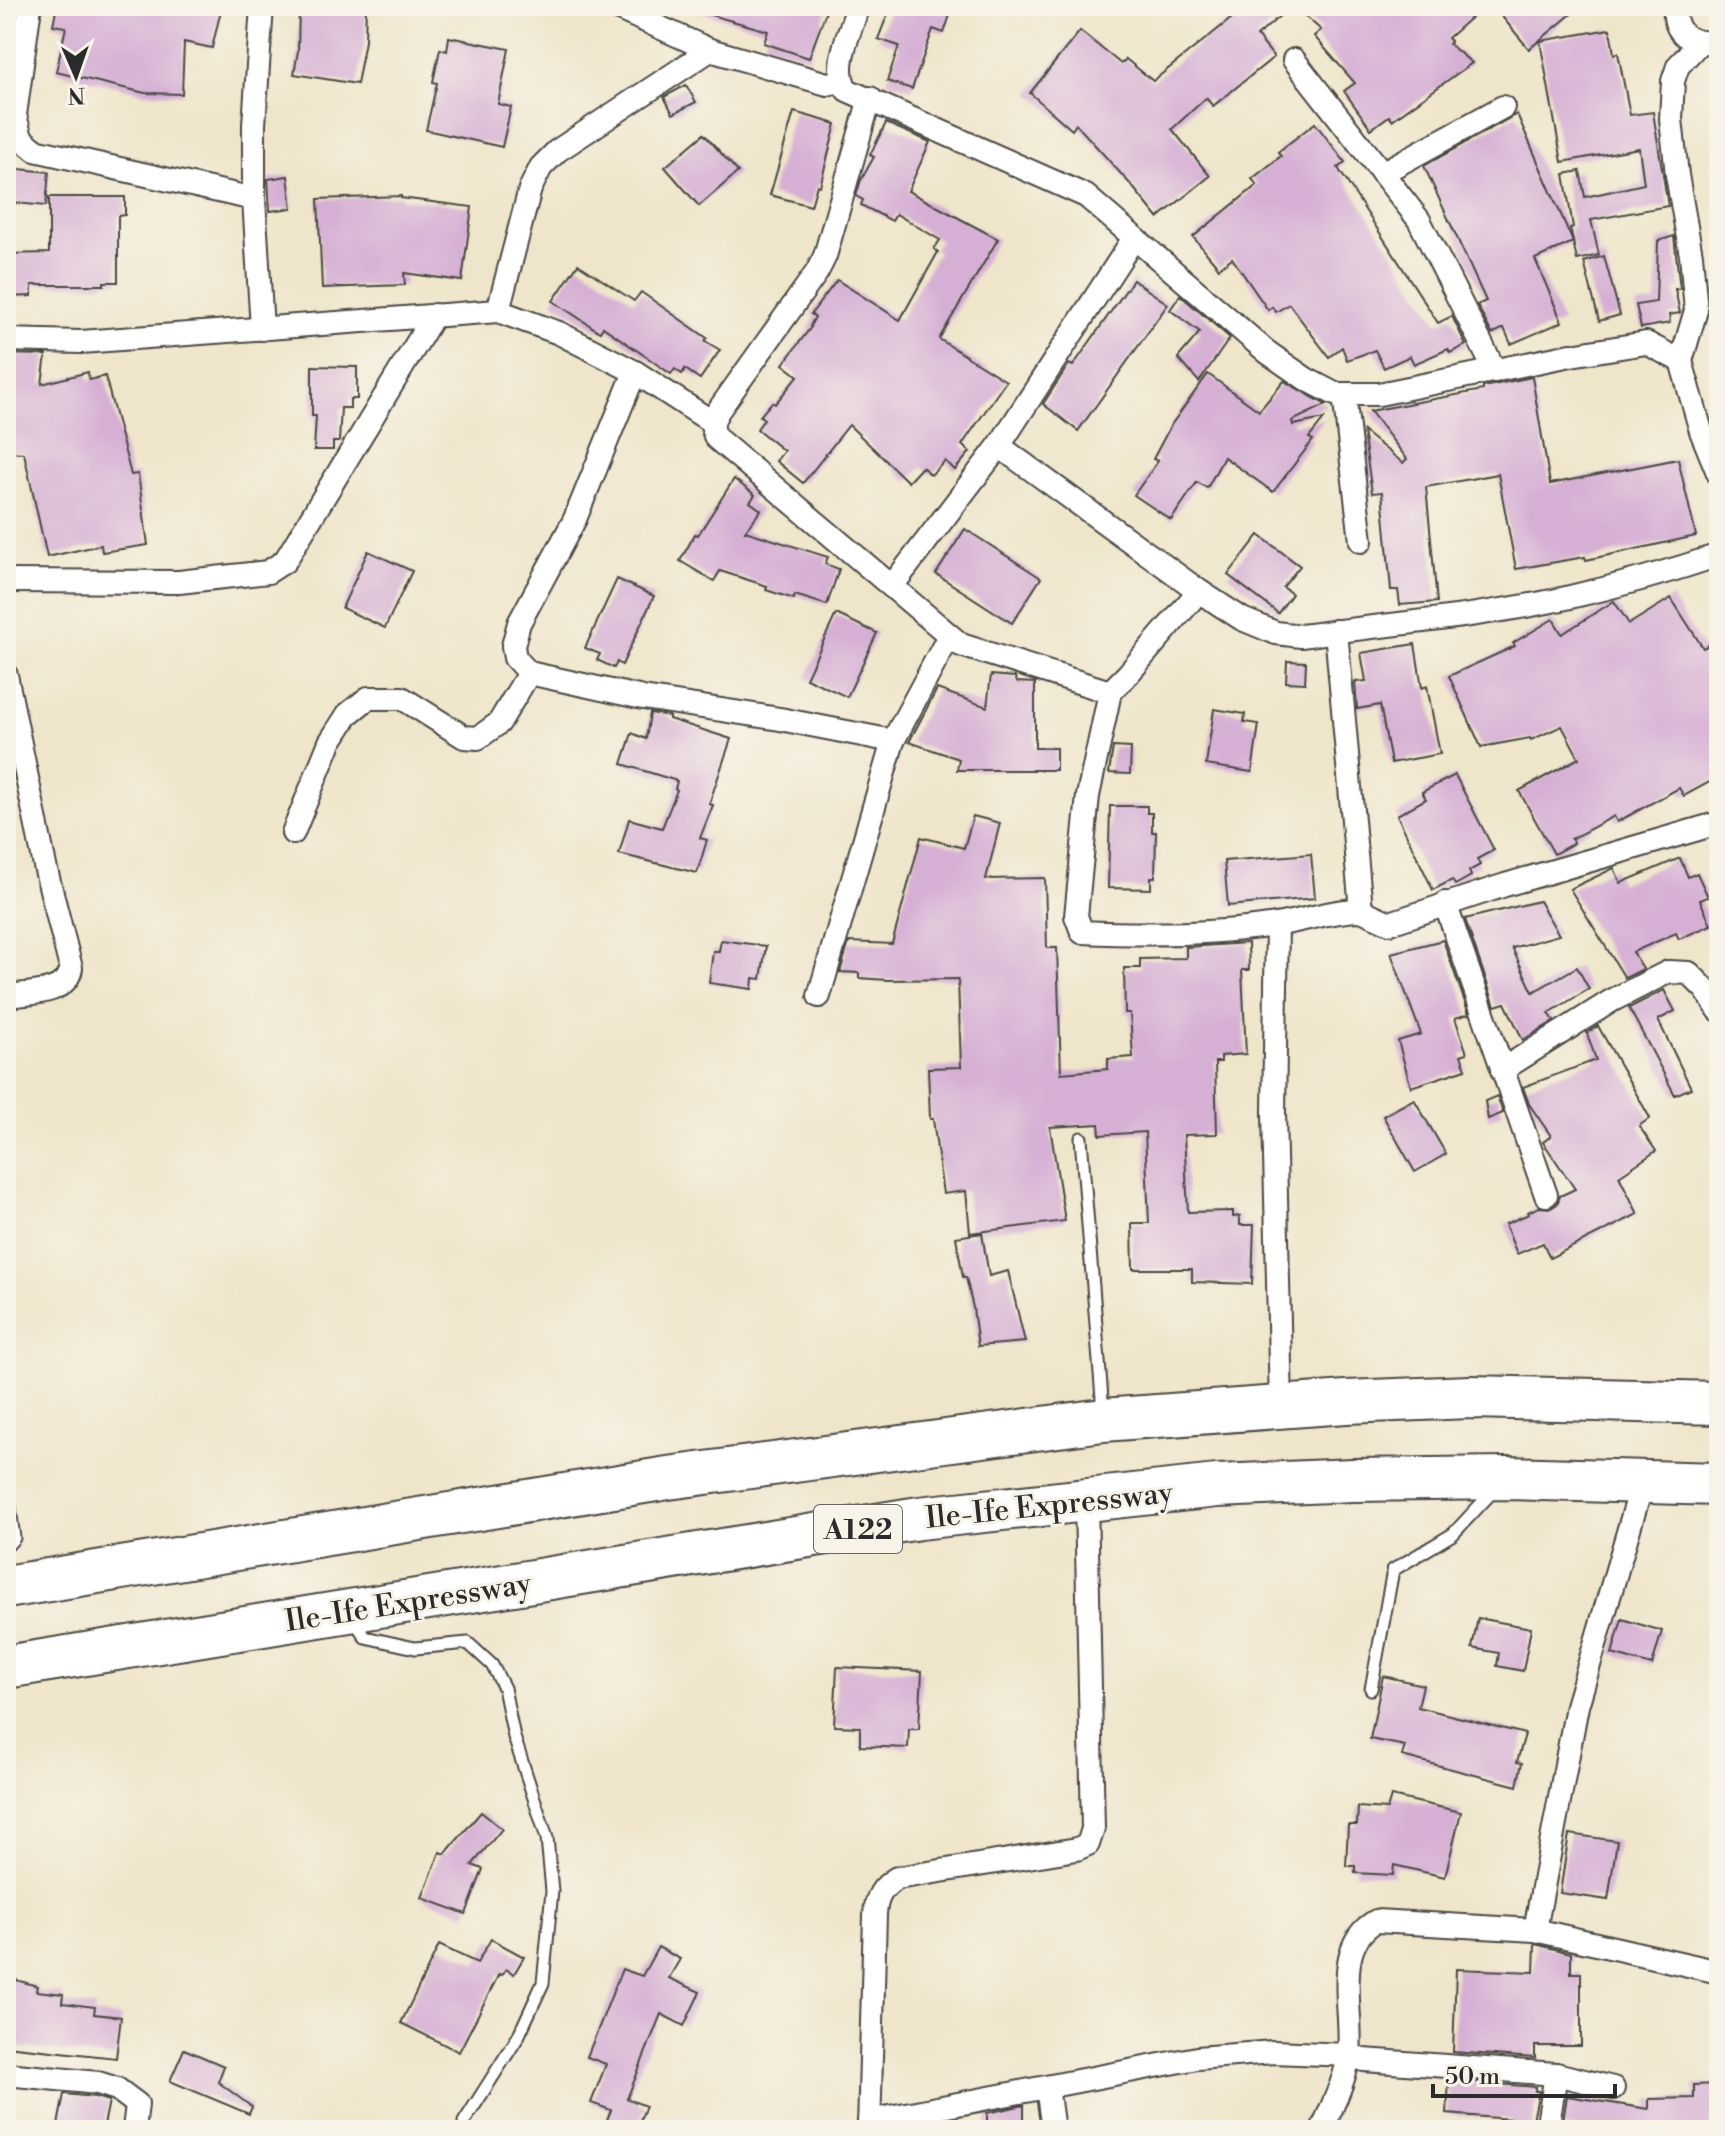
<svg xmlns="http://www.w3.org/2000/svg" width="1725" height="2136" font-family="'Libre Bodoni',serif">
	<rect width="100%" height="100%" fill="#f7f3e8"/>
	<filter id="ink" filterUnits="userSpaceOnUse"><feTurbulence type="fractalNoise" baseFrequency=".0125" numOctaves="2"/><feDisplacementMap in="SourceGraphic" scale="16" xChannelSelector="R" yChannelSelector="G"/><feConvolveMatrix kernelMatrix="1 2 1 2 8 2 1 2 1" color-interpolation-filters="sRGB"/></filter>
	<filter id="wash" filterUnits="userSpaceOnUse"><feTurbulence type="fractalNoise" baseFrequency=".006" numOctaves="4" result="noise"/><feDisplacementMap in="SourceGraphic" scale="32" xChannelSelector="R" yChannelSelector="G"/><feGaussianBlur stdDeviation="1.8" result="paint"/><feColorMatrix in="noise" values="0 0 0 0 0 0 0 0 0 0 0 0 0 0 0 0 0 1.4 0 .05"/><feComposite in="paint" operator="in"/></filter>
	<g filter="url(#wash)">
		<rect width="100%" height="100%" fill="#efe5ca"/>
		<g id="blocks">
			<!-- building -->
			<g fill="#d6b0d4">
				<path d="M 57,6 L 222,6 L 212,48 L 184,42 L 182,94 L 145,93 L 56,72 L 66,27 L 53,25 Z"/>
				<path d="M 299,6 L 366,6 L 365,41 L 357,84 L 294,74 L 298,51 Z"/>
				<path d="M 701,6 L 828,6 L 809,58 L 764,43 L 768,31 L 700,12 Z"/>
				<path d="M 891,6 L 953,6 L 944,33 L 933,29 L 912,89 L 887,81 L 899,46 L 878,39 Z"/>
				<path d="M 1247,6 L 1291,6 L 1257,36 L 1274,57 L 1213,106 L 1206,98 L 1172,129 L 1210,176 L 1158,218 L 1132,186 L 1076,124 L 1072,130 L 1030,93 L 1080,31 L 1121,64 L 1126,59 L 1153,81 Z"/>
				<path d="M 1294,6 L 1484,6 L 1448,38 L 1451,41 L 1449,44 L 1472,63 L 1392,120 L 1389,116 L 1371,129 L 1344,91 L 1355,83 L 1314,36 L 1321,30 Z"/>
				<path d="M 1493,6 L 1581,6 L 1529,49 Z"/>
				<path d="M 1610,29 L 1614,54 L 1618,53 L 1630,115 L 1653,112 L 1668,206 L 1591,220 L 1599,255 L 1577,260 L 1570,228 L 1573,227 L 1564,174 L 1580,171 L 1585,197 L 1644,184 L 1639,148 L 1562,162 L 1540,41 Z"/>
				<path d="M 449,37 L 509,49 L 498,104 L 511,107 L 502,147 L 426,130 L 437,83 L 433,82 L 440,49 L 447,51 Z"/>
				<path d="M 686,85 L 696,102 L 673,114 L 664,97 Z"/>
				<path d="M 794,112 L 836,124 L 820,186 L 817,185 L 811,206 L 770,195 Z"/>
				<path d="M 1517,114 L 1573,242 L 1535,259 L 1562,322 L 1511,344 L 1504,328 L 1492,334 L 1477,305 L 1486,301 L 1424,166 Z"/>
				<path d="M 886,123 L 930,142 L 908,191 L 998,239 L 939,339 L 1006,381 L 962,445 L 970,452 L 955,470 L 945,461 L 931,475 L 922,467 L 908,482 L 849,425 L 803,483 L 776,461 L 784,451 L 757,429 L 764,419 L 760,416 L 772,402 L 775,404 L 798,376 L 783,364 L 811,327 L 810,326 L 815,317 L 811,314 L 837,280 L 900,320 L 938,252 L 934,249 L 940,240 L 896,214 L 892,221 L 861,205 L 863,200 L 856,196 L 861,180 L 874,157 L 870,155 Z"/>
				<path d="M 1315,123 L 1345,162 L 1338,168 L 1438,323 L 1452,316 L 1466,345 L 1450,353 L 1448,349 L 1414,364 L 1410,356 L 1384,368 L 1375,350 L 1347,360 L 1342,347 L 1329,357 L 1289,304 L 1276,312 L 1272,307 L 1268,310 L 1232,258 L 1219,268 L 1193,237 L 1257,185 L 1252,179 L 1281,156 L 1278,152 Z"/>
				<path d="M 704,134 L 738,172 L 699,206 L 665,167 Z"/>
				<path d="M 8,168 L 49,172 L 46,206 L 6,202 Z"/>
				<path d="M 288,176 L 292,208 L 270,211 L 268,179 Z"/>
				<path d="M 401,196 L 401,198 L 472,207 L 462,281 L 404,273 L 405,285 L 322,288 L 318,199 Z"/>
				<path d="M 49,197 L 125,197 L 125,215 L 118,216 L 118,282 L 104,282 L 104,285 L 32,285 L 32,296 L 6,297 L 6,254 L 49,253 Z"/>
				<path d="M 1674,236 L 1680,289 L 1675,289 L 1680,313 L 1669,315 L 1670,323 L 1641,328 L 1636,305 L 1656,302 L 1658,241 Z"/>
				<path d="M 1604,256 L 1620,315 L 1599,321 L 1584,262 Z"/>
				<path d="M 578,264 L 634,301 L 641,292 L 707,338 L 705,341 L 720,350 L 700,379 L 685,369 L 682,374 L 675,369 L 671,374 L 603,327 L 600,332 L 553,301 Z"/>
				<path d="M 1133,280 L 1168,304 L 1078,431 L 1043,404 L 1069,364 L 1073,366 Z"/>
				<path d="M 1180,295 L 1230,338 L 1199,382 L 1178,358 L 1200,332 L 1170,310 Z"/>
				<path d="M 6,354 L 46,355 L 42,384 L 88,372 L 89,380 L 105,376 L 131,475 L 138,474 L 148,545 L 102,552 L 101,545 L 47,557 L 24,453 L 6,452 L 9,370 L 6,370 Z"/>
				<path d="M 312,366 L 357,367 L 357,399 L 350,399 L 350,408 L 341,408 L 339,442 L 333,442 L 333,450 L 314,450 L 316,416 L 312,416 Z"/>
				<path d="M 1208,374 L 1259,411 L 1284,381 L 1326,405 L 1292,421 L 1293,425 L 1324,419 L 1309,438 L 1313,440 L 1273,492 L 1224,457 L 1207,488 L 1197,482 L 1171,520 L 1134,495 L 1158,461 L 1153,459 L 1171,425 Z"/>
				<path d="M 1532,377 L 1550,484 L 1678,459 L 1696,536 L 1586,560 L 1585,557 L 1516,569 L 1498,474 L 1426,487 L 1437,602 L 1400,605 L 1398,590 L 1391,590 L 1382,492 L 1372,493 L 1363,431 L 1403,463 L 1407,459 L 1370,411 L 1483,390 L 1483,387 Z"/>
				<path d="M 734,479 L 755,495 L 750,502 L 761,510 L 745,531 L 828,557 L 825,564 L 839,569 L 827,605 L 795,595 L 794,599 L 766,590 L 767,586 L 720,571 L 714,581 L 680,561 L 695,534 L 698,535 Z"/>
				<path d="M 965,529 L 1041,578 L 1012,623 L 936,574 Z"/>
				<path d="M 1259,535 L 1300,566 L 1283,587 L 1292,594 L 1278,613 L 1228,575 Z"/>
				<path d="M 368,551 L 412,571 L 385,628 L 342,608 Z"/>
				<path d="M 617,579 L 654,596 L 622,665 L 617,662 L 614,668 L 597,660 L 600,654 L 585,648 Z"/>
				<path d="M 1671,598 L 1703,648 L 1719,640 L 1719,777 L 1684,796 L 1679,788 L 1617,822 L 1614,816 L 1571,839 L 1574,843 L 1554,854 L 1519,791 L 1579,758 L 1562,726 L 1531,740 L 1530,738 L 1481,747 L 1449,676 L 1515,646 L 1513,643 L 1553,619 L 1562,634 L 1614,601 L 1629,624 Z"/>
				<path d="M 836,614 L 877,633 L 847,697 L 806,678 Z"/>
				<path d="M 1415,644 L 1422,688 L 1427,686 L 1440,754 L 1391,763 L 1380,705 L 1357,709 L 1355,682 L 1366,681 L 1361,653 Z"/>
				<path d="M 1287,661 L 1306,662 L 1305,683 L 1286,682 Z"/>
				<path d="M 991,675 L 1015,677 L 1017,682 L 1035,683 L 1035,748 L 1056,748 L 1056,770 L 957,770 L 959,759 L 909,742 L 937,689 L 987,707 Z"/>
				<path d="M 1214,709 L 1245,714 L 1244,722 L 1259,724 L 1252,772 L 1206,765 Z"/>
				<path d="M 650,713 L 669,716 L 669,719 L 731,739 L 709,804 L 713,805 L 700,838 L 707,840 L 697,873 L 619,854 L 629,819 L 662,828 L 677,790 L 675,789 L 677,781 L 622,764 L 632,733 L 646,739 Z"/>
				<path d="M 1113,747 L 1131,748 L 1130,774 L 1109,773 Z"/>
				<path d="M 1455,775 L 1494,850 L 1477,859 L 1480,865 L 1469,871 L 1471,876 L 1455,885 L 1452,880 L 1433,890 L 1397,815 L 1426,799 L 1422,792 Z"/>
				<path d="M 1110,806 L 1147,806 L 1147,813 L 1152,813 L 1152,832 L 1156,832 L 1155,877 L 1151,877 L 1151,889 L 1108,888 Z"/>
				<path d="M 973,816 L 1000,823 L 986,879 L 1045,878 L 1047,948 L 1057,948 L 1061,1073 L 1108,1069 L 1108,1059 L 1133,1057 L 1130,1013 L 1125,1013 L 1124,968 L 1140,968 L 1140,959 L 1186,958 L 1186,947 L 1248,943 L 1249,970 L 1242,970 L 1246,1054 L 1221,1056 L 1221,1062 L 1215,1062 L 1217,1134 L 1184,1135 L 1188,1212 L 1233,1211 L 1233,1217 L 1240,1216 L 1240,1225 L 1254,1225 L 1252,1284 L 1192,1282 L 1192,1269 L 1133,1269 L 1132,1223 L 1149,1223 L 1145,1132 L 1100,1135 L 1099,1124 L 1050,1127 L 1065,1221 L 970,1233 L 966,1191 L 943,1194 L 933,1119 L 930,1119 L 928,1068 L 961,1067 L 958,979 L 887,980 L 859,978 L 859,973 L 840,972 L 849,942 L 892,944 L 921,837 L 964,848 Z"/>
				<path d="M 1311,854 L 1315,898 L 1228,906 L 1224,861 Z"/>
				<path d="M 1680,858 L 1688,877 L 1697,873 L 1708,897 L 1700,900 L 1711,925 L 1679,939 L 1676,933 L 1633,952 L 1643,969 L 1625,978 L 1570,889 L 1614,868 L 1621,883 Z"/>
				<path d="M 1539,901 L 1559,935 L 1512,948 L 1533,992 L 1577,967 L 1589,989 L 1549,1013 L 1554,1021 L 1523,1040 L 1505,1003 L 1495,1006 L 1465,919 Z"/>
				<path d="M 721,940 L 766,946 L 761,979 L 753,978 L 752,989 L 709,983 L 713,951 L 719,951 Z"/>
				<path d="M 1443,940 L 1469,1014 L 1455,1018 L 1467,1053 L 1461,1055 L 1466,1069 L 1411,1087 L 1398,1041 L 1421,1034 L 1391,953 Z"/>
				<path d="M 1664,990 L 1675,1011 L 1658,1020 L 1691,1088 L 1675,1095 L 1629,1008 Z"/>
				<path d="M 1598,1026 L 1650,1118 L 1639,1126 L 1656,1151 L 1619,1176 L 1638,1214 L 1550,1258 L 1543,1243 L 1517,1254 L 1505,1224 L 1529,1214 L 1528,1212 L 1539,1207 L 1551,1208 L 1557,1204 L 1560,1196 L 1575,1189 L 1543,1142 L 1551,1136 L 1529,1104 L 1523,1087 L 1596,1060 L 1587,1033 Z"/>
				<path d="M 1497,1096 L 1503,1113 L 1488,1119 L 1485,1101 Z"/>
				<path d="M 1414,1099 L 1446,1154 L 1415,1172 L 1383,1116 Z"/>
				<path d="M 982,1233 L 989,1276 L 1008,1271 L 1025,1342 L 978,1346 L 973,1308 L 966,1277 L 963,1277 L 956,1237 Z"/>
				<path d="M 1478,1618 L 1531,1628 L 1523,1671 L 1497,1666 L 1499,1653 L 1472,1648 Z"/>
				<path d="M 1622,1619 L 1662,1631 L 1652,1665 L 1612,1654 Z"/>
				<path d="M 837,1667 L 922,1671 L 919,1729 L 909,1729 L 908,1748 L 860,1746 L 860,1727 L 834,1726 Z"/>
				<path d="M 1383,1676 L 1423,1685 L 1418,1707 L 1525,1734 L 1517,1762 L 1522,1763 L 1517,1786 L 1402,1756 L 1405,1746 L 1370,1739 Z"/>
				<path d="M 1391,1796 L 1461,1812 L 1445,1877 L 1394,1865 L 1393,1875 L 1355,1873 L 1355,1866 L 1346,1866 L 1348,1825 L 1357,1825 L 1358,1807 L 1387,1809 Z"/>
				<path d="M 481,1812 L 502,1829 L 472,1865 L 483,1869 L 466,1914 L 422,1898 L 440,1852 L 445,1854 Z"/>
				<path d="M 1569,1834 L 1617,1841 L 1608,1900 L 1560,1893 Z"/>
				<path d="M 491,1939 L 524,1957 L 514,1974 L 506,1969 L 502,1975 L 499,1974 L 459,2052 L 401,2023 L 439,1945 L 477,1963 Z"/>
				<path d="M 1535,1944 L 1571,1953 L 1571,1973 L 1581,1973 L 1581,2046 L 1535,2046 L 1535,2058 L 1453,2052 L 1456,1969 L 1534,1972 Z"/>
				<path d="M 658,1947 L 680,1959 L 669,1978 L 700,1992 L 684,2026 L 661,2014 L 627,2099 L 646,2106 L 636,2130 L 603,2130 L 611,2110 L 591,2103 L 606,2064 L 587,2057 L 622,1969 L 642,1976 Z"/>
				<path d="M 6,1977 L 37,1986 L 36,1991 L 63,1994 L 62,2003 L 95,2007 L 94,2014 L 121,2017 L 116,2058 L 6,2046 Z"/>
				<path d="M 184,2049 L 224,2066 L 218,2082 L 252,2107 L 249,2114 L 170,2081 Z"/>
				<path d="M 1449,2080 L 1536,2087 L 1535,2091 L 1539,2091 L 1531,2130 L 1509,2130 L 1510,2119 L 1447,2114 Z"/>
				<path d="M 1719,2084 L 1717,2130 L 1583,2130 L 1562,2127 L 1567,2096 L 1649,2109 L 1649,2099 L 1694,2098 L 1694,2085 Z"/>
				<path d="M 64,2094 L 95,2097 L 109,2101 L 103,2130 L 57,2130 Z"/>
				<path d="M 1024,2105 L 1024,2130 L 987,2130 L 987,2113 Z"/>
			</g>
		</g>
	</g>
	<g filter="url(#ink)">
		<use href="#blocks" fill-opacity="0" stroke="#484743" stroke-width="2"/>
		<g fill="none" stroke-linecap="round" stroke-linejoin="round">
			<defs>
				<g id="lane">
					<path d="M 1081,1138 L 1103,1411"/>
					<path d="M 6,1478 L 14,1538 L 6,1547"/>
					<path d="M 354,1619 L 365,1637 L 415,1648 L 468,1643 L 492,1665 L 504,1688 L 514,1737 L 547,1838 L 552,1891 L 543,1983 L 518,2037 L 464,2122"/>
					<path d="M 1371,1689 L 1393,1570 L 1453,1534 L 1494,1490"/>
				</g>
				<g id="street">
					<path d="M 30,6 L 15,115 L 21,138 L 35,150 L 254,199"/>
					<path d="M 262,6 L 254,125 L 254,199 L 262,329"/>
					<path d="M 612,6 L 710,50 L 827,84 L 841,81"/>
					<path d="M 858,6 C 851,31 831,67 847,90 L 1086,196 L 1267,352 L 1306,379 L 1335,394 L 1379,394 L 1571,355 L 1646,343 L 1681,361 L 1701,431 L 1719,475"/>
					<path d="M 1675,6 C 1672,35 1693,46 1719,41"/>
					<path d="M 1294,60 L 1419,220 L 1495,371"/>
					<path d="M 870,98 L 825,256 L 817,272 L 718,411 C 712,422 711,427 716,438 L 961,645 L 1110,692"/>
					<path d="M 1382,173 L 1503,107"/>
					<path d="M 498,311 L 530,189 L 541,167 L 557,151 L 710,50"/>
					<path d="M 6,340 L 81,342 L 498,311 L 559,333 L 635,372 L 712,422"/>
					<path d="M 1681,361 L 1696,310 L 1691,255 L 1677,175 L 1671,119 L 1673,81 L 1678,66 L 1699,43"/>
					<path d="M 635,372 L 575,519 L 519,623 L 513,646 L 515,658 L 529,673 L 643,698 L 780,719 L 893,741"/>
					<path d="M 1344,394 L 1361,541"/>
					<path d="M 999,446 L 1199,591 L 1242,619 L 1276,633 L 1301,636 C 1389,624 1480,617 1566,598 C 1618,586 1669,572 1719,555"/>
					<path d="M 6,581 L 179,582 L 268,572 L 285,561 L 434,315"/>
					<path d="M 892,586 L 999,446 L 1134,238"/>
					<path d="M 1199,591 L 1128,674 L 1110,692 L 1088,796 L 1076,916 L 1082,932 C 1146,935 1211,935 1275,925 C 1303,921 1332,910 1361,910"/>
					<path d="M 1336,631 L 1361,910"/>
					<path d="M 6,675 L 45,866 L 71,968 C 67,995 28,993 6,996"/>
					<path d="M 293,833 L 330,742 L 348,714 L 368,698 L 402,698 L 464,737 L 478,738 L 499,723 L 529,673"/>
					<path d="M 1445,903 L 1546,1195"/>
					<path d="M 1361,910 L 1390,923 L 1505,885 L 1719,823"/>
					<path d="M 1277,925 L 1274,1113 L 1281,1407"/>
					<path d="M 819,996 L 893,741 L 949,636"/>
					<path d="M 1502,1070 L 1611,1001 L 1668,972 L 1689,973 L 1705,989 L 1719,1010"/>
					<path d="M 1535,1930 L 1577,1706 L 1643,1481"/>
					<path d="M 6,2074 L 98,2083 L 117,2089 L 137,2104 L 134,2130"/>
					<path d="M 1047,2087 L 1053,2130"/>
					<path d="M 869,2121 L 1197,2058 L 1273,2052 L 1349,2055 L 1364,2060 L 1556,2074 L 1613,2088"/>
					<path d="M 869,2130 L 875,1915 C 876,1897 882,1887 897,1878 L 1077,1849 L 1088,1844 L 1093,1829 L 1086,1501"/>
					<path d="M 1322,2130 C 1332,2106 1346,2079 1349,2053 C 1354,2011 1331,1946 1376,1921 L 1535,1930 L 1719,1972"/>
					<path d="M 1547,2130 L 1556,2074"/>
				</g>
				<g id="highway">
					<path d="M 6,1587 L 668,1478 L 1103,1420 L 1346,1402 L 1470,1397 L 1719,1403"/>
					<path d="M 6,1667 L 919,1518 L 1217,1486 L 1353,1480 L 1506,1478 L 1719,1484"/>
				</g>
			</defs>
			<!-- lane casing -->
			<use href="#lane" stroke="#484743" stroke-width="15"/>
			<!-- street casing -->
			<use href="#street" stroke="#484743" stroke-width="26"/>
			<!-- highway casing -->
			<use href="#highway" stroke="#484743" stroke-width="46"/>
			<!-- lane -->
			<use href="#lane" stroke="#fff" stroke-width="11"/>
			<!-- street -->
			<use href="#street" stroke="#fff" stroke-width="22"/>
			<!-- highway -->
			<use href="#highway" stroke="#fff" stroke-width="42"/>
		</g>
	</g>
	<g text-anchor="middle" stroke-width="6" stroke-linejoin="round" paint-order="stroke">
		<!-- shield labels -->
		<rect fill="#f7f3e8" stroke="#686764" stroke-width="2" x="814" y="1505" width="88" height="48" rx="6"/>
		<g font-size="28" font-weight="bold" fill="#2b2b2b">
			<text x="858" y="1539">A122</text>
		</g>
		<!-- street labels -->
		<g font-size="30" fill="#2b2b2b" stroke="#f7f3e8">
			<text transform="translate(1049 1505) rotate(-6)" y="10">Ile-Ife Expressway</text>
			<text transform="translate(408 1602) rotate(-9)" y="10">Ile-Ife Expressway</text>
		</g>
	</g>
	<!-- margin -->
	<rect width="1725" height="2136" fill="none" stroke="#f7f3e8" stroke-width="32"/>
	<!-- north arrow -->
	<g transform="translate(76 76) rotate(178)" stroke="#f7f3e8" stroke-width="6" paint-order="stroke">
	<path d="M0-6L14 30L0 20L-14 30Z" fill="#2b2b2b"/>
	<text y="-12" font-size="22" font-weight="bold" text-anchor="middle" fill="#2b2b2b">N</text>
	</g>
	<!-- scale -->
	<path d="M1433 2084v12h182v-12" fill="none" stroke="#2b2b2b" stroke-width="4"/>
	<text x="1445" y="2084" font-size="24" fill="#2b2b2b" stroke="#f7f3e8" stroke-width="6" paint-order="stroke">50 m</text>
</svg>
